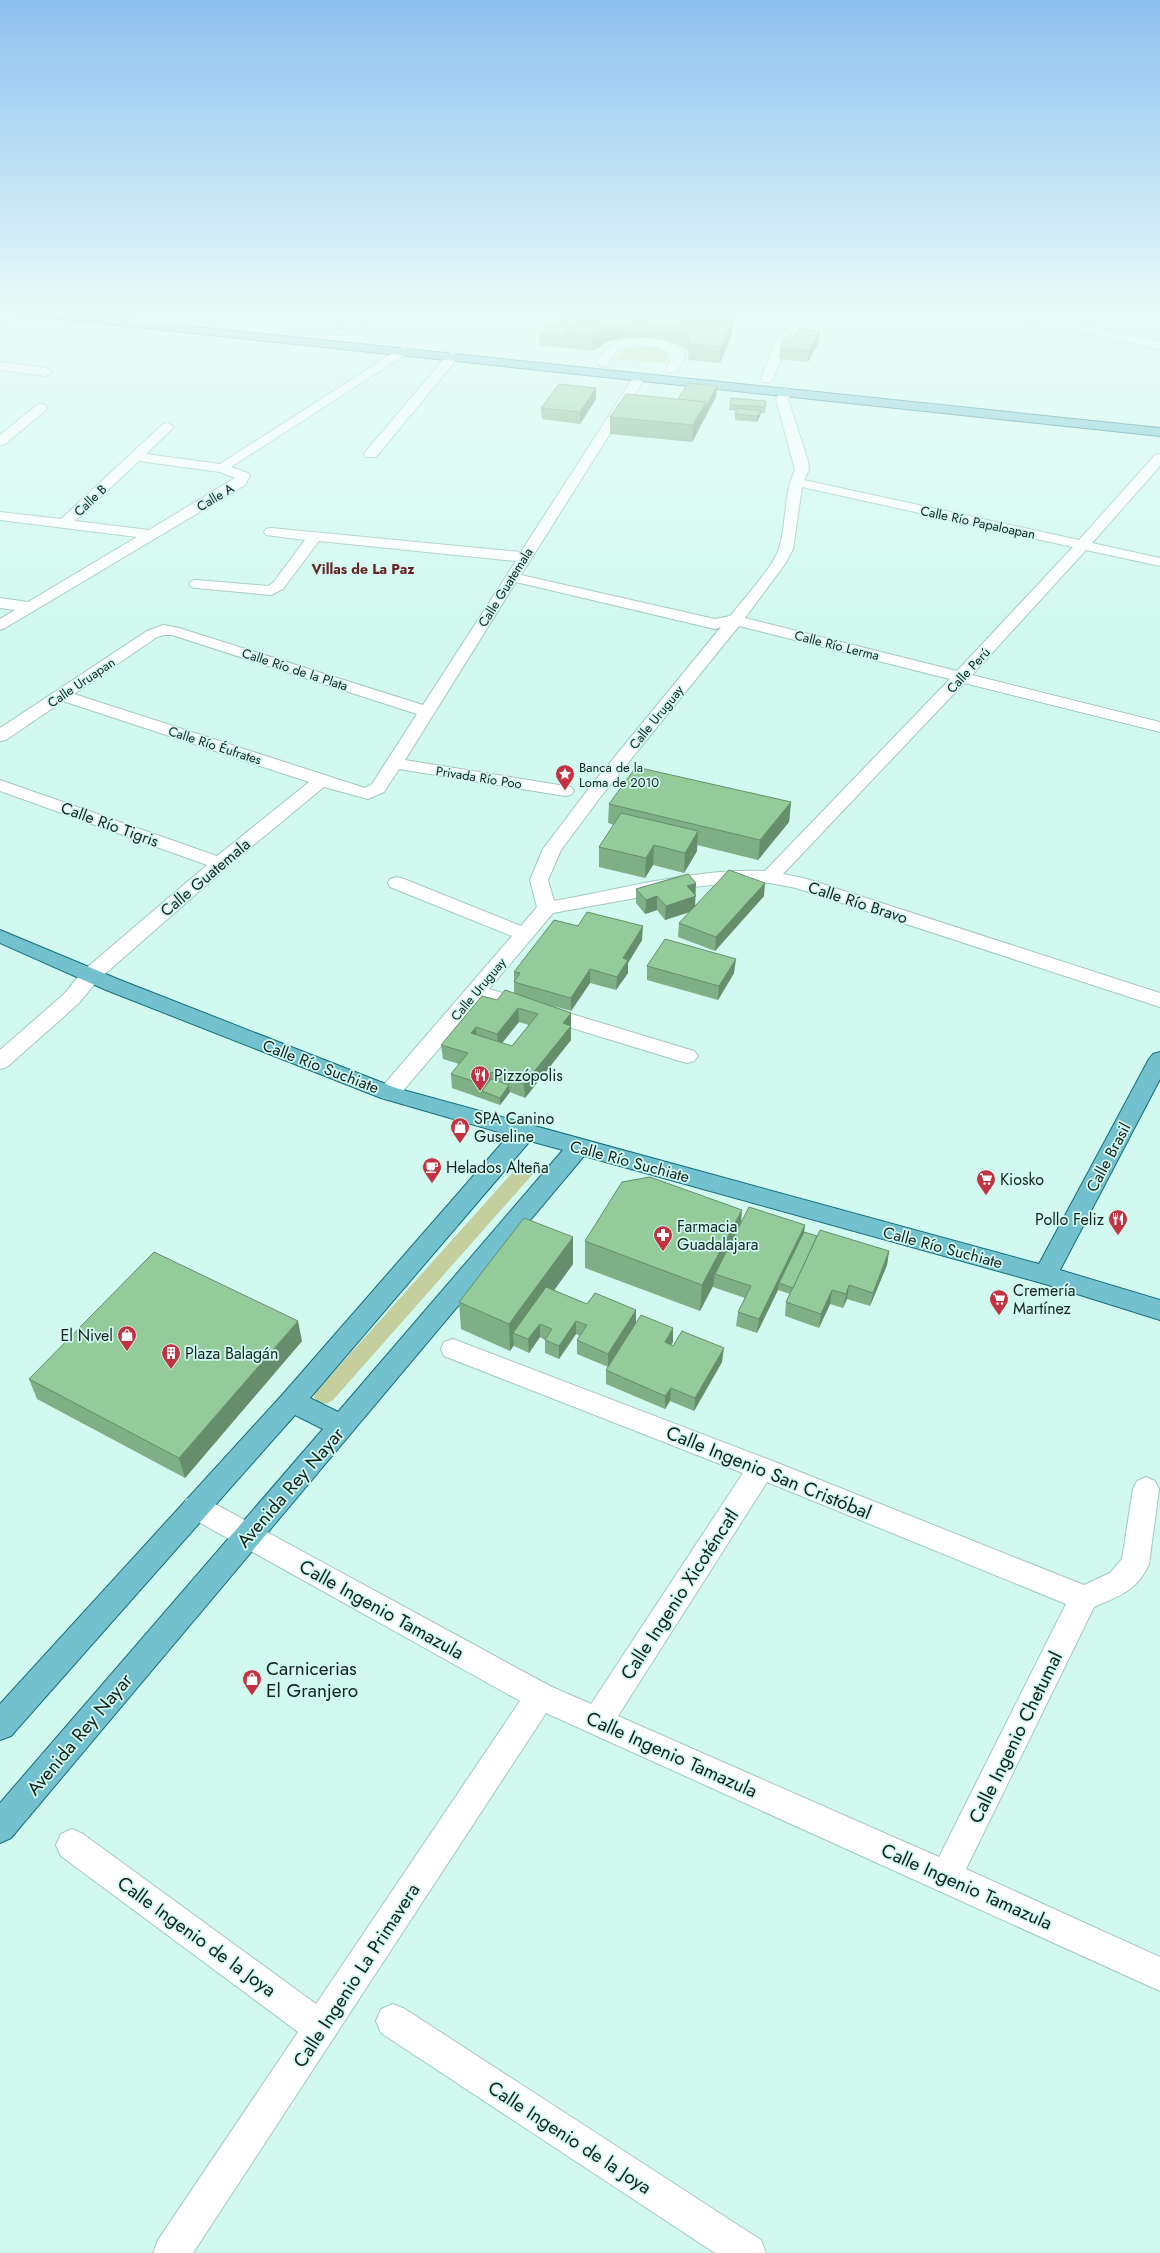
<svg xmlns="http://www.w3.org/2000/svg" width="1160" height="2253" font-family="Jost,sans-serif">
	<rect width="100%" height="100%" fill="#d1f9f0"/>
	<!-- green -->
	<g fill="#c5ce9d">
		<path d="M 645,346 L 665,350 L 669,357 L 665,363 L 616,359 L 624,350 Z"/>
		<path d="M 520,1164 L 528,1164 L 534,1169 L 532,1175 L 333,1400 L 328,1403 L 319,1404 L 314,1397 L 316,1392 Z"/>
	</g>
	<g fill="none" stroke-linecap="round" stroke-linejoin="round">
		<defs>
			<g id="minor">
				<path d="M 7,311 L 20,311 L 4,324 L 0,325 L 0,316 Z"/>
				<path d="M 198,311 L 266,311 L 253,319 L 204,314 Z"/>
				<path d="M 369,311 L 383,311 L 342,335 L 334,335 L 332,333 Z"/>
				<path d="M 987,311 L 1009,311 L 1160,341 L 1160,349 L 993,314 Z"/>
				<path d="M 785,330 L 791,333 L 773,379 L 771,382 L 763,382 L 761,379 L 779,333 Z"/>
				<path d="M 638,338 C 652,338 681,340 685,357 L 676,372 L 668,372 L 666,369 L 672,355 C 658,344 631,340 616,352 C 611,356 610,361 607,366 L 603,367 L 597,363 C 606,345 618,340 638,338 Z"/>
				<path d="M 402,347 L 406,348 L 408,351 L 406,354 L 231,467 L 248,473 L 250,476 L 245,485 L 5,628 L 0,630 L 0,619 L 15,610 L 0,608 L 0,598 L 28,602 L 137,537 L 0,520 L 0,512 L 61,519 L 163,424 L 168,423 L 174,427 L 146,454 L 220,464 ZM 139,461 L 220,472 L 235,478 L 149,530 L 75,521 Z"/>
				<path d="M 453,352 L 459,356 L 457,359 L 376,457 L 366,457 L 364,454 L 366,451 L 449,353 Z"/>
				<path d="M 0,362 L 46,368 L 52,372 L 46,376 L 0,370 Z"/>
				<path d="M 639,374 L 645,378 L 521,575 L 715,619 L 730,616 C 743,600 773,567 779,549 C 787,523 783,495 795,470 L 776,399 L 783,389 L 787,388 L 793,392 L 788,399 L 808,461 L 809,470 L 804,480 L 1079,540 L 1155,455 L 1160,454 L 1160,466 L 1092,543 L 1160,558 L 1160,566 L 1086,550 L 972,675 L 1160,722 L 1160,732 L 964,683 L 783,874 L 807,879 L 1160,993 L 1160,1007 L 796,888 L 770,883 L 746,882 L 701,886 L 553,913 L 489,989 L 694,1051 L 698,1056 L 694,1061 L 687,1063 L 680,1061 L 480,1000 L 397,1098 L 389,1100 L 381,1098 L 378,1093 L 381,1088 L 512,936 L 390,887 L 388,883 L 390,879 L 397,877 L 404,879 L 521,926 L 537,907 L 530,880 L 543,849 L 590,787 L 721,627 L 715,629 L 516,582 L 405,760 L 565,786 L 571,787 L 574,791 L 571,795 L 565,796 L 399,769 L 384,792 L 368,799 L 324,787 L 227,867 L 98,980 L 78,1004 L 7,1067 L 0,1069 L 0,1050 L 64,994 L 84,970 L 207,865 L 0,791 L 0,780 L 217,856 L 309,782 L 63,701 L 6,740 L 0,741 L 0,728 L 147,631 L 163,625 L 179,628 L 423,705 L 516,561 L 319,541 L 283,589 L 271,595 L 196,588 L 191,587 L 189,584 L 191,581 L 196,580 L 268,586 L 273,583 L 305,540 L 266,535 L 264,532 L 266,529 L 271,528 L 521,552 L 633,378 ZM 802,487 L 1073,547 L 957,671 L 745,618 L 785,564 L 793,549 ZM 739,626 L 950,679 L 765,871 C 696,868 622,889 554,901 L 548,880 L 561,850 L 602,795 ZM 164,635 L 172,635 L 417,714 L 372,784 L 365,788 L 74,694 L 157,637 Z"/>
				<path d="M 41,404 L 45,405 L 47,408 L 45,411 L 5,444 L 0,445 L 0,435 L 37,405 Z"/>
				<path d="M 453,1339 L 770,1460 L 1084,1585 L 1110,1573 L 1122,1559 L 1133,1489 L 1137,1481 L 1146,1477 L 1155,1481 L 1159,1489 L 1149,1564 C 1137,1591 1119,1596 1094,1607 L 966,1869 L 1160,1957 L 1160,1991 L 546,1713 L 193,2253 L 153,2253 L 158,2240 L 298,2032 L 61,1856 L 56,1845 L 61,1834 L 72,1829 L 83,1834 L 316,2004 L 520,1701 L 186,1515 L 182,1507 L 186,1499 L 196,1495 L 206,1499 L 550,1686 L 591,1704 L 743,1473 L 444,1356 L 441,1349 L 444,1342 ZM 767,1482 L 1066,1604 L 939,1857 L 618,1716 Z"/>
				<path d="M 393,2004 L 405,2009 L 761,2240 L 766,2253 L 715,2253 L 381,2033 L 376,2021 L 381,2009 Z"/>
			</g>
			<g id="major">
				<path d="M 7,311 L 44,311 L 1160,428 L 1160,436 L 13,314 Z"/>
				<path d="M 0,930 L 120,980 L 396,1088 L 1039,1264 L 1149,1059 L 1153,1054 L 1160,1052 L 1160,1079 L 1060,1270 L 1160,1300 L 1160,1320 L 1045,1284 L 584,1156 L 11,1838 L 0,1843 L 0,1803 L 323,1429 L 295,1415 L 11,1736 L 0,1740 L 0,1704 L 283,1394 L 509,1135 L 381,1098 L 106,990 L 0,943 ZM 530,1141 L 563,1150 L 338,1412 L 310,1398 Z"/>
			</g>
		</defs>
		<!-- minor casing -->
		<use href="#minor" stroke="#a1c8bf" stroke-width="2"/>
		<!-- major casing -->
		<use href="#major" stroke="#156e7b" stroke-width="2"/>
		<!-- minor -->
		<use href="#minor" fill="#fff" fill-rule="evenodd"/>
		<!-- major -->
		<use href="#major" fill="#73c1ce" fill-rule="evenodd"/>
	</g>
	<!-- wall -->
	<g fill="#7eaf85" fill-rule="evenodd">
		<path d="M 671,311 L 671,312 L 732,335 L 720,363 L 688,360 L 689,353 L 683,347 L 672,342 L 646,337 L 625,338 L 608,341 L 592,351 L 539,345 L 539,334 L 591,312 Z"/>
		<path d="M 819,342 L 808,362 L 779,359 L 780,348 Z"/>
		<path d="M 717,386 L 716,397 L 692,442 L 610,434 L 610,417 L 678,399 Z"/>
		<path d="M 596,399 L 580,424 L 542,419 L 541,408 Z"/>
		<path d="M 766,401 L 765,413 L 761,413 L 760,416 L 757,422 L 735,420 L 735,414 L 737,411 L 729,410 L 730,405 Z"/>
		<path d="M 791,802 L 789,822 L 758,860 L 697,845 L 697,851 L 684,873 L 653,865 L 645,878 L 599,867 L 599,847 L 614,825 L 608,823 L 609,804 Z"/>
		<path d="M 636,889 L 695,895 L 695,905 L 764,896 L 715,951 L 678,937 L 679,923 L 690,912 L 665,920 L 657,910 L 645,914 L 636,903 Z"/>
		<path d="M 578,926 L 642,940 L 628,963 L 628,973 L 616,990 L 590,983 L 571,1011 L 553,1006 L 571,1013 L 571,1040 L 525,1098 L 510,1092 L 500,1105 L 452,1088 L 451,1074 L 459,1064 L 443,1059 L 441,1045 L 497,1000 L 514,993 L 514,972 ZM 519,1022 L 529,1025 L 512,1046 L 502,1043 Z"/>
		<path d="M 647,966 L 734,973 L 718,1000 L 647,980 Z"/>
		<path d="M 741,1222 L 805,1225 L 804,1232 L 817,1236 L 889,1251 L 887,1265 L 870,1306 L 847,1299 L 843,1308 L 830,1304 L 819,1328 L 785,1316 L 786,1302 L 790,1294 L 778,1290 L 757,1333 L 736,1326 L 738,1312 L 745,1298 L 713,1287 L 713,1286 L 700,1311 L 585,1268 L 585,1241 Z"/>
		<path d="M 573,1264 L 554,1290 L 587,1304 L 636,1310 L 636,1324 L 673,1342 L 671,1345 L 722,1362 L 694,1411 L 670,1401 L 665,1409 L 606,1384 L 606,1370 L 608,1367 L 577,1354 L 577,1340 L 580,1336 L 576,1334 L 559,1359 L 545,1353 L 545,1340 L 540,1337 L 529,1353 L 514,1346 L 514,1345 L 510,1351 L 461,1329 L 459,1302 Z"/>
		<path d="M 302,1341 L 185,1478 L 37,1399 L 29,1379 Z"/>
	</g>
	<!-- shaded-wall -->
	<g fill="#678e6c">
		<path d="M 733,319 L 732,335 L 720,363 L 721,347 Z"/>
		<path d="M 625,322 L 625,338 L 608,341 L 592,351 L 592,335 L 608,325 Z"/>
		<path d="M 820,331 L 819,342 L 808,362 L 809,351 Z"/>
		<path d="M 717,386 L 716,397 L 692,442 L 693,425 L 706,402 Z"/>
		<path d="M 596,388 L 596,399 L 580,424 L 580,412 Z"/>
		<path d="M 761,411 L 760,416 L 757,422 L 757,416 Z"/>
		<path d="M 791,802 L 789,822 L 758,860 L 760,840 Z"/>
		<path d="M 698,831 L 697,851 L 684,873 L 685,853 Z"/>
		<path d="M 654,845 L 653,865 L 645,878 L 646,858 Z"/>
		<path d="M 696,883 L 695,910 L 665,920 L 666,906 L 687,886 Z"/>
		<path d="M 765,883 L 764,896 L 715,951 L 716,937 Z"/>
		<path d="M 657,896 L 657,910 L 645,914 L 646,900 Z"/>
		<path d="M 643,926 L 642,940 L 628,963 L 628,973 L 616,990 L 617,977 L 623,958 Z"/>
		<path d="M 736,959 L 734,973 L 718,1000 L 719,986 Z"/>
		<path d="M 590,969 L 590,983 L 571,1011 L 571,998 Z"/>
		<path d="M 518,1008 L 519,1022 L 498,1048 L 497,1034 Z"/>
		<path d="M 571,1013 L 571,1040 L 525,1098 L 524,1084 L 563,1023 Z"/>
		<path d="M 476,1027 L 477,1041 L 471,1033 Z"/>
		<path d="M 491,1072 L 492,1086 L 482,1091 L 482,1084 Z"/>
		<path d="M 509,1085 L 510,1092 L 500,1105 L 500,1098 Z"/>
		<path d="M 742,1210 L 740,1236 L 715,1274 L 713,1286 L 700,1311 L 702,1285 Z"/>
		<path d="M 805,1225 L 803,1239 L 779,1283 L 778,1290 L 757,1333 L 759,1319 Z"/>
		<path d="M 573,1237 L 573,1264 L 521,1336 L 513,1333 L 514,1345 L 510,1351 L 509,1324 Z"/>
		<path d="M 889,1251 L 887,1265 L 870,1306 L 873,1293 Z"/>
		<path d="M 849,1285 L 847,1299 L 843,1308 L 846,1294 Z"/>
		<path d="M 832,1290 L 830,1304 L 819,1328 L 821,1314 Z"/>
		<path d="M 636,1310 L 636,1324 L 608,1367 L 608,1354 Z"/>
		<path d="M 298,1321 L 302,1341 L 185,1478 L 179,1458 Z"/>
		<path d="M 576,1321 L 576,1334 L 559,1359 L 559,1346 Z"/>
		<path d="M 540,1324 L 540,1337 L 529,1353 L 528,1339 Z"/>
		<path d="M 673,1328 L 673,1342 L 664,1356 L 665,1342 Z"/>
		<path d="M 724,1348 L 722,1362 L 694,1411 L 695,1398 Z"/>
		<path d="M 671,1388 L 670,1401 L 665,1409 L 665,1396 Z"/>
	</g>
	<!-- building -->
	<g fill="#93cb9b" stroke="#678e6c" fill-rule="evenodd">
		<path d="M 572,311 L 583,311 L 591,312 L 564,331 L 564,337 L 539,334 Z"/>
		<path d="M 593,311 L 661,311 L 733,319 L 721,347 L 689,344 L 689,337 L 684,331 L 672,326 L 646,321 L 625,322 L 608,325 L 592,335 L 564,331 Z"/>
		<path d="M 799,329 L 820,331 L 809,351 L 780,348 L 786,337 L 794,338 Z"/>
		<path d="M 688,383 L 717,386 L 705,408 L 706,402 L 678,399 Z"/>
		<path d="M 559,384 L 596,388 L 580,412 L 541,408 Z"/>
		<path d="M 626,394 L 706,402 L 693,425 L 610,417 Z"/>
		<path d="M 731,398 L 766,401 L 765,407 L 730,405 Z"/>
		<path d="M 738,408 L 761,411 L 757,416 L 735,414 Z"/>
		<path d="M 636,767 L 791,802 L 760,840 L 609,804 Z"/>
		<path d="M 621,813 L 698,831 L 685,853 L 654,845 L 646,858 L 599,847 Z"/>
		<path d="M 729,870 L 765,883 L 716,937 L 679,923 Z"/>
		<path d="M 688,874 L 696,883 L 687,886 L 696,896 L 666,906 L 657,896 L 646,900 L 636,889 Z"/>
		<path d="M 587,912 L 643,926 L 623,958 L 628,960 L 617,977 L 590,969 L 571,998 L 514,982 L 520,973 L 514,972 L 554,920 L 578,926 Z"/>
		<path d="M 665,939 L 736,959 L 719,986 L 647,966 Z"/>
		<path d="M 505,990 L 571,1013 L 563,1023 L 571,1026 L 524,1084 L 491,1072 L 482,1084 L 451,1074 L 468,1053 L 441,1045 L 482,996 L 497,1000 ZM 518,1008 L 538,1014 L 512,1046 L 471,1033 L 476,1027 L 497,1034 Z"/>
		<path d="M 491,1079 L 509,1085 L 500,1098 L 482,1091 Z"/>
		<path d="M 650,1177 L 742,1210 L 702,1285 L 585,1241 L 622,1182 Z"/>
		<path d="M 749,1207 L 805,1225 L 759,1319 L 738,1312 L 751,1286 L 715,1274 Z"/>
		<path d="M 524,1218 L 573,1237 L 509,1324 L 459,1302 Z"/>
		<path d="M 820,1230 L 889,1251 L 873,1293 L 849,1285 L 846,1294 L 832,1290 L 821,1314 L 786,1302 Z"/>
		<path d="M 804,1232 L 817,1236 L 793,1288 L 779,1283 Z"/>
		<path d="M 154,1252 L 298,1321 L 179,1458 L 29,1379 Z"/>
		<path d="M 546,1287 L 587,1304 L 595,1293 L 636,1310 L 608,1354 L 577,1340 L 587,1325 L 576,1321 L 559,1346 L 545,1340 L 552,1329 L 540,1324 L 528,1339 L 513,1333 Z"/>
		<path d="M 641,1315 L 673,1328 L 665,1342 L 673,1346 L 682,1331 L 724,1348 L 695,1398 L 671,1388 L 665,1396 L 606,1370 Z"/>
	</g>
	<!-- sky -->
	<linearGradient id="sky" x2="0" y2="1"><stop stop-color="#8dc0ef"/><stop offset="0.5" stop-color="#eafcf8"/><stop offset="1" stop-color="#eafcf8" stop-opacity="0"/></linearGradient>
	<rect width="1160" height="626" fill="url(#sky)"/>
	<!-- icons -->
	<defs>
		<symbol id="sight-pin" viewBox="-11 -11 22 30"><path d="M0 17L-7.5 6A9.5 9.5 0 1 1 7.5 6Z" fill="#c23241" stroke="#d1f9f0"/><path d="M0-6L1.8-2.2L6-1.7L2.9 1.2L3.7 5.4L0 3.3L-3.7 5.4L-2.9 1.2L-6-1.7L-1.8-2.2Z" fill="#fff"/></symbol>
		<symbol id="restaurant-pin" viewBox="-11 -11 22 30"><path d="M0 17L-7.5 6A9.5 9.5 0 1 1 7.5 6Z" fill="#c23241" stroke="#d1f9f0"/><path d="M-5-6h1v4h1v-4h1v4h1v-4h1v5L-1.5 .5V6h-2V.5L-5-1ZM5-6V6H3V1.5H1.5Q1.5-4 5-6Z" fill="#fff"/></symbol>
		<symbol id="shop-pin" viewBox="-11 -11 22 30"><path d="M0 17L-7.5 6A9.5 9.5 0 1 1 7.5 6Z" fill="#c23241" stroke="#d1f9f0"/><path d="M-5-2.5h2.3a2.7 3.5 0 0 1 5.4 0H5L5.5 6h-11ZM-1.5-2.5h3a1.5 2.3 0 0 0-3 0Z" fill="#fff"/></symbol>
		<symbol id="cafe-pin" viewBox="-11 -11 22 30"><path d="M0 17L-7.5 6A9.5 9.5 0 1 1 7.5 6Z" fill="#c23241" stroke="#d1f9f0"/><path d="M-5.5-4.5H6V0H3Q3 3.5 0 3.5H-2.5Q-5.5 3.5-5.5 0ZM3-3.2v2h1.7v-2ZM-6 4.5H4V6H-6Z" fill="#fff"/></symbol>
		<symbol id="supermarket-pin" viewBox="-11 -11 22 30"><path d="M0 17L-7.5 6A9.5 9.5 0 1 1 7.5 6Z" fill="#c23241" stroke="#d1f9f0"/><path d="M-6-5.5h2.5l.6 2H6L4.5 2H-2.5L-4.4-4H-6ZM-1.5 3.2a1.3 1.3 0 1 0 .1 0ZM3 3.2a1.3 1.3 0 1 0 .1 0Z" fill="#fff"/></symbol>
		<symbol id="pharmacy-pin" viewBox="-11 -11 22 30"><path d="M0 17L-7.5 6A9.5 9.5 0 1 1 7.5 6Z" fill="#c23241" stroke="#d1f9f0"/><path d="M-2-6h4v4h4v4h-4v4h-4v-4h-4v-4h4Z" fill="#fff"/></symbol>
		<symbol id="building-pin" viewBox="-11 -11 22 30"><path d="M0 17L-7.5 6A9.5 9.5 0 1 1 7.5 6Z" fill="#c23241" stroke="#d1f9f0"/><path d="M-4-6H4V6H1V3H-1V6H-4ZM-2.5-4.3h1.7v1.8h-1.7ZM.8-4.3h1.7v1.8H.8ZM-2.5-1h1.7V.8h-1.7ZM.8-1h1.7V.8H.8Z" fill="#fff"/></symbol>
	</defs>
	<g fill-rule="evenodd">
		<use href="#sight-pin" x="554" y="763" width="22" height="30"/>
		<use href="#restaurant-pin" x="469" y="1064" width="22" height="30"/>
		<use href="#shop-pin" x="449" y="1116" width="22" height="30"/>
		<use href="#cafe-pin" x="421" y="1156" width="22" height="30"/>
		<use href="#supermarket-pin" x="975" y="1168" width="22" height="30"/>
		<use href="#restaurant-pin" x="1107" y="1208" width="22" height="30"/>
		<use href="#pharmacy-pin" x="652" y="1224" width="22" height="30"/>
		<use href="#supermarket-pin" x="988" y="1288" width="22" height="30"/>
		<use href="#shop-pin" x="116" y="1324" width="22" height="30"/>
		<use href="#building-pin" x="160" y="1342" width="22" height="30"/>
		<use href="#shop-pin" x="241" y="1668" width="22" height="30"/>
	</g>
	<g text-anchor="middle" stroke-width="3.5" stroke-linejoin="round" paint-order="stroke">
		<!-- far-street labels -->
		<g font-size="13" fill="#13221f" stroke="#d1f9f0">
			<text transform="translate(215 497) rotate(-31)" y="5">Calle A</text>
			<text transform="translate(90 500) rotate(-43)" y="5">Calle B</text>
			<text transform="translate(978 522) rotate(12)" y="5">Calle Río Papaloapan</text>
			<text transform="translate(505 587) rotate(-58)" y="5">Calle Guatemala</text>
			<text transform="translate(837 645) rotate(14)" y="5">Calle Río Lerma</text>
			<text transform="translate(295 669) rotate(18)" y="5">Calle Río de la Plata</text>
			<text transform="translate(968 670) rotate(-47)" y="5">Calle Perú</text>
			<text transform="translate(81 682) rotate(-34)" y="5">Calle Uruapan</text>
			<text transform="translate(656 717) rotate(-51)" y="5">Calle Uruguay</text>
			<text transform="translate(215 745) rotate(18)" y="5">Calle Río Éufrates</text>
			<text transform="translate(479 777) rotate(9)" y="5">Privada Río Poo</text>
			<text transform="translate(478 989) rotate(-50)" y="5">Calle Uruguay</text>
		</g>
		<!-- far-poi labels -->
		<g font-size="13" fill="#13221f" stroke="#d1f9f0" text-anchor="start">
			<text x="579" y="772">Banca de la<tspan x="579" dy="15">Loma de 2010</tspan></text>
		</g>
		<!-- far-neighbourhood labels -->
		<g font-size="14" font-weight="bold" fill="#6a2428" stroke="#d1f9f0">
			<text x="363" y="574">Villas de La Paz</text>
		</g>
		<!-- street labels -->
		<g font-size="16" fill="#13221f" stroke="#d1f9f0">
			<text transform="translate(110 824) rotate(20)" y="6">Calle Río Tigris</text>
			<text transform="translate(205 877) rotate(-40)" y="6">Calle Guatemala</text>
			<text transform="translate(858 902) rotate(18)" y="6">Calle Río Bravo</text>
			<text transform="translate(321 1066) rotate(21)" y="6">Calle Río Suchiate</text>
			<text transform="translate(1108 1157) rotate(-62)" y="6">Calle Brasil</text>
			<text transform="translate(630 1161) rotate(15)" y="6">Calle Río Suchiate</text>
			<text transform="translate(943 1247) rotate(15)" y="6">Calle Río Suchiate</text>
		</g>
		<!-- poi labels -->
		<g font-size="16" fill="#13221f" stroke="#d1f9f0" text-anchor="start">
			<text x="494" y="1081">Pizzópolis</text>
			<text x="474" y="1124">SPA Canino<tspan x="474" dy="18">Guseline</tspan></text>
			<text x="446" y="1173">Helados Alteña</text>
			<text x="1000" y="1185">Kiosko</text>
			<text x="1104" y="1225" text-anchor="end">Pollo Feliz</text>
			<text x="677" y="1232">Farmacia<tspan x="677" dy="18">Guadalajara</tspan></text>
			<text x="1013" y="1296">Cremería<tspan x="1013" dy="18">Martínez</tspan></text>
			<text x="113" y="1341" text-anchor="end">El Nivel</text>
			<text x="185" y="1359">Plaza Balagán</text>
		</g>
		<!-- near-street labels -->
		<g font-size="19" fill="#13221f" stroke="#d1f9f0">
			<text transform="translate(769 1472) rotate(22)" y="7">Calle Ingenio San Cristóbal</text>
			<text transform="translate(290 1487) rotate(-49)" y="7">Avenida Rey Nayar</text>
			<text transform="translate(679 1594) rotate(-57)" y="7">Calle Ingenio Xicoténcatl</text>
			<text transform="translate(382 1609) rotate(29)" y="7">Calle Ingenio Tamazula</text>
			<text transform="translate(79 1734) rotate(-50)" y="7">Avenida Rey Nayar</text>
			<text transform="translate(1015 1737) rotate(-64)" y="7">Calle Ingenio Chetumal</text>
			<text transform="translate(672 1754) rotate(24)" y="7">Calle Ingenio Tamazula</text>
			<text transform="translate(967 1886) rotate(24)" y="7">Calle Ingenio Tamazula</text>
			<text transform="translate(197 1936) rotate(36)" y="7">Calle Ingenio de la Joya</text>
			<text transform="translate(356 1975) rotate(-57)" y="7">Calle Ingenio La Primavera</text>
			<text transform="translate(570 2137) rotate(33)" y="7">Calle Ingenio de la Joya</text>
		</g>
		<!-- near-poi labels -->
		<g font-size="19" fill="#13221f" stroke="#d1f9f0" text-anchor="start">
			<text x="266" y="1675">Carnicerias<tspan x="266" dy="22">El Granjero</tspan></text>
		</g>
	</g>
</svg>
